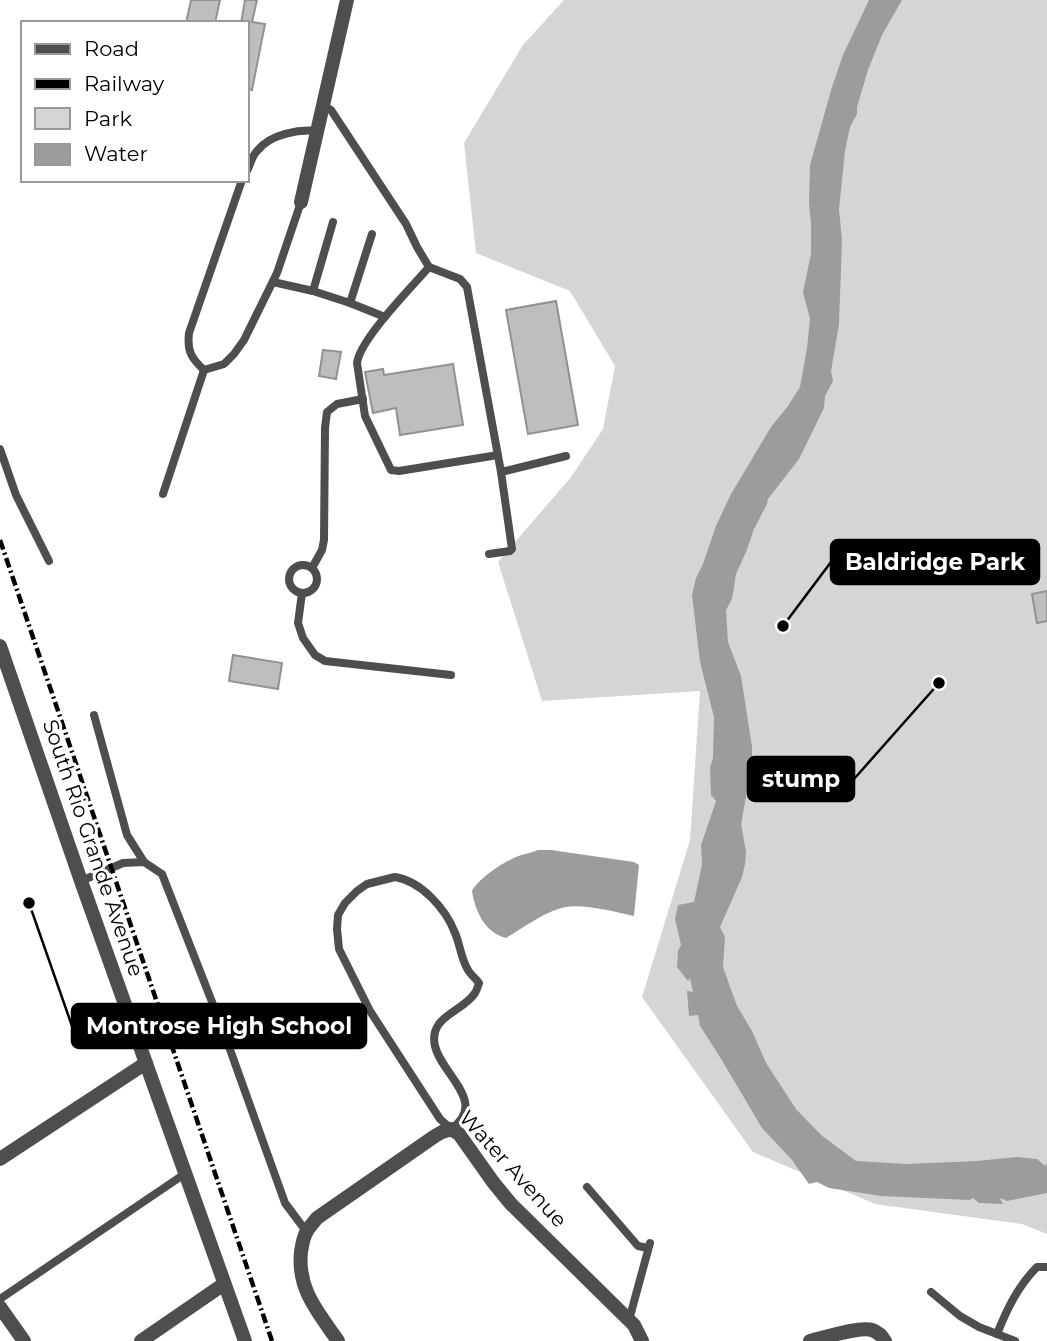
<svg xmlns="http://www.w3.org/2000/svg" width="1047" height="1341" font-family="Montserrat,sans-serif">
	<rect width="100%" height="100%" fill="#fff"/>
	<!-- green -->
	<path fill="#d5d5d5" d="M 564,0 L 1047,0 L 1047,1234 L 1022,1224 L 875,1204 L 753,1152 L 642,997 L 690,840 L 700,691 L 542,701 L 498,562 L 571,477 L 603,429 L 615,366 L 570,291 L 476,253 L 464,143 L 523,45 Z"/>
	<!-- water -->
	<g fill="#9c9c9c">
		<path d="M 869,0 L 902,0 L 882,35 L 868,70 L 857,107 L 857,114 L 850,127 L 845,151 L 839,209 L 842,240 L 839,324 L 831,371 L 833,381 L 825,396 L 824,408 L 799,459 L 768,499 L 767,504 L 754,529 L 746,552 L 736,574 L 732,599 L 726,610 L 728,642 L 741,676 L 752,747 L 752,764 L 741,824 L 746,852 L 745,864 L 742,877 L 720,927 L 725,937 L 723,967 L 737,1006 L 752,1031 L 766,1063 L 796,1109 L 821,1135 L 856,1161 L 906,1164 L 977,1161 L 1017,1157 L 1037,1159 L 1045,1166 L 1047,1163 L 1047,1193 L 1007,1201 L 1000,1198 L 1003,1204 L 979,1203 L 973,1198 L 970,1200 L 881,1196 L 829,1188 L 817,1182 L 809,1184 L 792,1160 L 762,1128 L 720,1057 L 700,1026 L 698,1015 L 689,1016 L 687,991 L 693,992 L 690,978 L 688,981 L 677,967 L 678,951 L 681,945 L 675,919 L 678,905 L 694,902 L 702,865 L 701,845 L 716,801 L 711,795 L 710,767 L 713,758 L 714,717 L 700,662 L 692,595 L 696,578 L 703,564 L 716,526 L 731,494 L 771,427 L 788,406 L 800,387 L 807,348 L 810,319 L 803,292 L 811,254 L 811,224 L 809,203 L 810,165 L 832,87 L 843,55 Z"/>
		<path d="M 538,850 L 551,850 L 634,862 L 639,865 L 634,916 C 614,912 586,904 566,907 C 547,910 523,928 506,938 C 485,933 475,911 472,891 C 478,879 503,862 516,857 C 523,854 531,853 538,850 Z"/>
	</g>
	<!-- building -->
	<g fill="#bebebe" stroke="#929292" stroke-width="2">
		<path d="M 191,0 L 220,0 L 215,23 L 186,23 Z"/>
		<path d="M 245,0 L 257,0 L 252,22 L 265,24 L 252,90 L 247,89 L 247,23 L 241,23 Z"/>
		<path d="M 556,301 L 578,425 L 528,434 L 506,310 Z"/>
		<path d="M 323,350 L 341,352 L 336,379 L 319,376 Z"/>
		<path d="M 453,364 L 463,425 L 400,435 L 396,408 L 373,413 L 365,372 L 383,369 L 384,375 Z"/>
		<path d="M 1047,591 L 1047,621 L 1037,623 L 1032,594 Z"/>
		<path d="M 233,655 L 282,663 L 278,689 L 229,681 Z"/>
	</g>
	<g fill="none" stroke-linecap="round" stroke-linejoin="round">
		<!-- service -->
		<g stroke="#4e4e4e" stroke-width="8">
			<path d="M 324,106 L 331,110 L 406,224 L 417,247 L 429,267 L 460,279 L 467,287 L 501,472 L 566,456"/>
			<path d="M 247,171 C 250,165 252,156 257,151 C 270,134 299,129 318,131"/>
			<path d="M 333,222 L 313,291 L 350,303 L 385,317"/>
			<path d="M 429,267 C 412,287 360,339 357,363 L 365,416 L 391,470 L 399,471 L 498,455"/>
			<path d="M 273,282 L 313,291"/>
			<path d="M 350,303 L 372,234"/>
			<path d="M 204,370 L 224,364 L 234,354 L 244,340 L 277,273 L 301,202"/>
			<path d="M 0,449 L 16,495 L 49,561"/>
			<path d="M 163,494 L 204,370 C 191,358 187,351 189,333 L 242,180"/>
			<path d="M 489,554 L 510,551 L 512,549 L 501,472"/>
			<circle cx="303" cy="579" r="14"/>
			<path d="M 312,568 L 322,550 L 324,540 L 325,428 L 327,412 L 337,404 L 363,399"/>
			<path d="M 302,593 L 298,623 L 303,638 L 315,655 L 325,661 L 451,675"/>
			<path d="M 94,715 L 127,835 L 144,862"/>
			<path d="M 395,877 C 421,881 446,909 455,933 C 460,944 461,959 468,970 C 471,975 476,979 479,983 C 478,986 477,990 475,993 C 463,1012 428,1016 435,1046 C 441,1074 489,1103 451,1129 L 440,1119 L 370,1011 L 339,949 L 337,929 L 338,915 L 345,903 L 357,891 L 367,884 Z"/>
			<path d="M 81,881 L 123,863 L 144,862 L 162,874 L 223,1030 L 285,1203 L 306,1231"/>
			<path d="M 587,1187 L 638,1246 L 648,1248"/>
			<path d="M 931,1292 L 960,1316 L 979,1327 L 1015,1341"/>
			<path d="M 0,1299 L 186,1173"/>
			<path d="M 629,1320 L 650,1243"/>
			<path d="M 997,1334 C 1007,1309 1018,1286 1037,1267 L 1047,1267"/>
		</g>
		<!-- minor -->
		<g stroke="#4e4e4e" stroke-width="14">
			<path d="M 301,202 L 347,0"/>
			<path d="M 0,1307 L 24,1341"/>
			<path d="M 141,1341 L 224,1284"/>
			<path d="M 338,1341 C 318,1312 297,1289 301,1252 C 302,1246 303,1237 307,1231 C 309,1227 314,1222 317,1218 L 435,1136 L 442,1132 L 451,1129 L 459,1134 L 493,1182 L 511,1204 L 634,1325 L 642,1341"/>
			<path d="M 810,1341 C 823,1338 860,1326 872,1330 C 878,1332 882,1336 885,1341"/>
		</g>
		<!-- tertiary -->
		<g stroke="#4e4e4e" stroke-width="14">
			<path d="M 0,646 L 81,881 L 245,1341"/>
			<path d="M 0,1159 L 146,1063"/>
		</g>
		<!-- rail -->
		<path stroke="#000" stroke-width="4.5" stroke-dasharray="10 3.5 2 3.5" stroke-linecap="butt" d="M 0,540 L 272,1341"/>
	</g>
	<g text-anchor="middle" stroke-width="6" stroke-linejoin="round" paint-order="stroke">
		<!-- street labels -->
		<g font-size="21" fill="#000" stroke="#fff">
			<text transform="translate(93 848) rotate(71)" y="7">South Rio Grande Avenue</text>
			<text transform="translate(513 1169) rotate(48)" y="7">Water Avenue</text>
		</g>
	</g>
	<!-- callouts -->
	<path fill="none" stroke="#000" stroke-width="2.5" d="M783 626L831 562M939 683L854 779M29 903L72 1026"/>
	<g fill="#000" stroke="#fff" stroke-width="2.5">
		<circle cx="783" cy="626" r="7"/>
		<circle cx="939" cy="683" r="7"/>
		<circle cx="29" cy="903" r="7"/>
	</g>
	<g fill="#000" stroke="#000" stroke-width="2.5">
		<rect x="831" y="540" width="208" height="44" rx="7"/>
		<rect x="748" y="757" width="106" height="44" rx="7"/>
		<rect x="72" y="1004" width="294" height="44" rx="7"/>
	</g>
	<g font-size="23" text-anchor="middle" font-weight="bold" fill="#fff">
		<text x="935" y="570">Baldridge Park</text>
		<text x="801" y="787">stump</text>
		<text x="219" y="1034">Montrose High School</text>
	</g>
	<!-- legend -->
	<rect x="21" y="21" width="228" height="161" fill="#ffffff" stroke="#999999" stroke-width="2"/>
	<rect x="35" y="44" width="35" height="10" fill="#4e4e4e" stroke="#999999" stroke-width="2"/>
	<text x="84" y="56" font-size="21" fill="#000000">Road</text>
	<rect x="35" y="79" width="35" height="10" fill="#000000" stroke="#999999" stroke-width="2"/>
	<text x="84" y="91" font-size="21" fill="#000000">Railway</text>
	<rect x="35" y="108" width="35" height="21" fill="#d5d5d5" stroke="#999999" stroke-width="2"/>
	<text x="84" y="126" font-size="21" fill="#000000">Park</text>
	<rect x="35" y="144" width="35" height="21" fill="#9c9c9c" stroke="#999999" stroke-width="2"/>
	<text x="84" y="161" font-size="21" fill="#000000">Water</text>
</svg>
